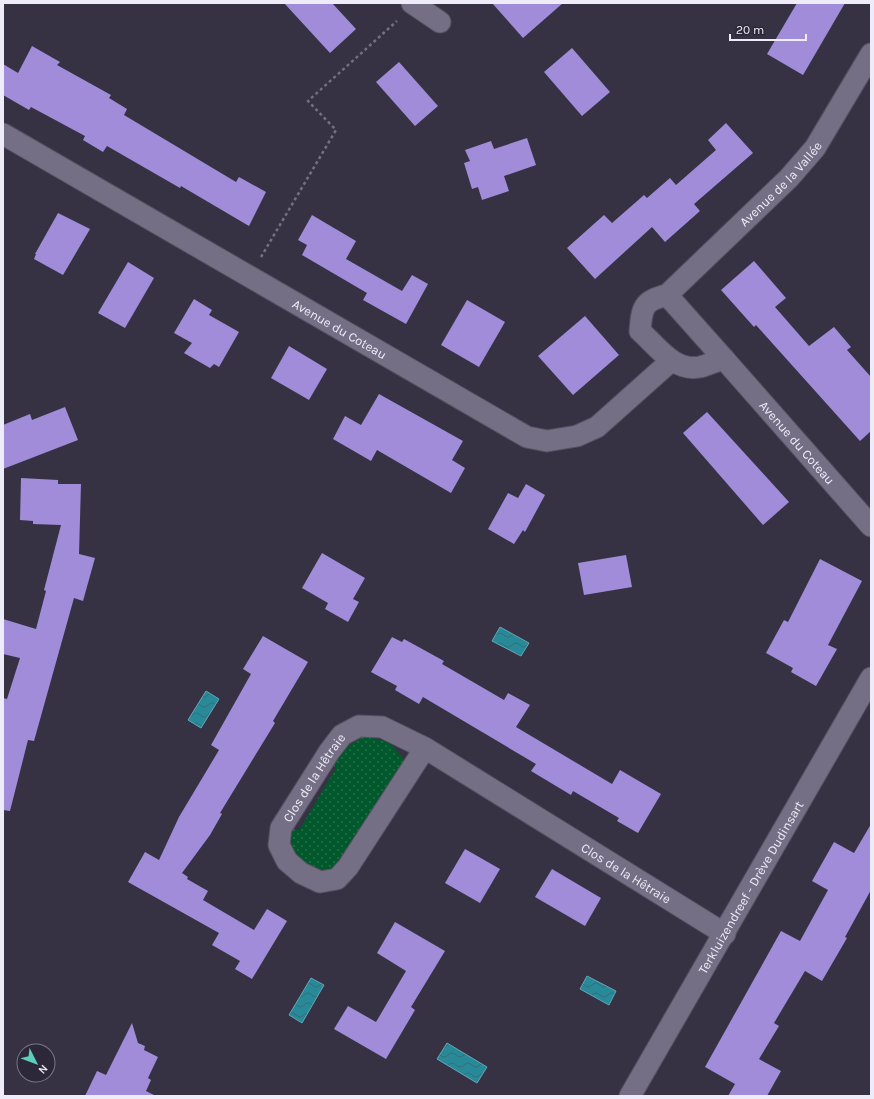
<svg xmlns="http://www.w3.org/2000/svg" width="874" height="1099" font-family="Karla,sans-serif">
	<defs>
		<pattern id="park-dots" width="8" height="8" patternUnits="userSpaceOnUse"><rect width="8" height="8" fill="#00582c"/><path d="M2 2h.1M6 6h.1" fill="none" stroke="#26704b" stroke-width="1.8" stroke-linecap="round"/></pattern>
		<pattern id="water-waves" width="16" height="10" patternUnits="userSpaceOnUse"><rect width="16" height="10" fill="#288999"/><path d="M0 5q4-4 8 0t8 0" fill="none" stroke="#346f79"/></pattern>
	</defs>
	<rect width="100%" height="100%" fill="#363244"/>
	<!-- park -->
	<path fill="url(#park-dots)" d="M 364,736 L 389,742 L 404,759 L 401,770 L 336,869 L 320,873 L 306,867 L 287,846 L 290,828 L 299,830 L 336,768 L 330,762 L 339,752 Z"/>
	<!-- water -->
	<g fill="url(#water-waves)" stroke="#63a7b6">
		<path d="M 500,627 L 529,643 L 521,656 L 492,641 Z"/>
		<path d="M 206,691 L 219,699 L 201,728 L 188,720 Z"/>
		<path d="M 587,976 L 616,991 L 609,1005 L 580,989 Z"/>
		<path d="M 311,978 L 324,985 L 302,1023 L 289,1015 Z"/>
		<path d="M 447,1043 L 487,1067 L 477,1083 L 437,1059 Z"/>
	</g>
	<!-- building -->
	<g fill="#a08cd9">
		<path d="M 284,3 L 332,3 L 356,29 L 330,53 Z"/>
		<path d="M 492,3 L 563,3 L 523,38 Z"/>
		<path d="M 797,3 L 845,3 L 803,75 L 767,54 Z"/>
		<path d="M 32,46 L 60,62 L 57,65 L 111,95 L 109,98 L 127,109 L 124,115 L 236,182 L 239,177 L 266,192 L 249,226 L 181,186 L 180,188 L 107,146 L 103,152 L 83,140 L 85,136 L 31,107 L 29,110 L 3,95 L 3,64 L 18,73 Z"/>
		<path d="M 572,48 L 610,92 L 582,116 L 544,72 Z"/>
		<path d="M 399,62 L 438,106 L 415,126 L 376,82 Z"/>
		<path d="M 726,123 L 753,153 L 694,204 L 700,211 L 665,242 L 652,227 L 595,279 L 567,248 L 604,215 L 612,223 L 644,195 L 647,198 L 670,178 L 676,185 L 716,150 L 708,140 Z"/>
		<path d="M 527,138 L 536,165 L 504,176 L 509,191 L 482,200 L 478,187 L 472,189 L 464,163 L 470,161 L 465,150 L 491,141 L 494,149 Z"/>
		<path d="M 58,213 L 90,229 L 63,275 L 34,259 L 36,254 L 35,254 Z"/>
		<path d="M 312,215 L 356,241 L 346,259 L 402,291 L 412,275 L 428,284 L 406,324 L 363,300 L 367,293 L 302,255 L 307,245 L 298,240 Z"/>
		<path d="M 754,261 L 786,298 L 775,307 L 809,346 L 834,327 L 851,347 L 847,350 L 871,377 L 871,431 L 860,441 L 756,325 L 754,327 L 721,290 Z"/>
		<path d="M 128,262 L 154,278 L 125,328 L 98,313 Z"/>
		<path d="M 194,299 L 212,310 L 209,315 L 239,332 L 219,367 L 214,364 L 210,368 L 184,353 L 192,343 L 174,333 Z"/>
		<path d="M 467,300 L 505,322 L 479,367 L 441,345 Z"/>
		<path d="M 585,316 L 619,355 L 573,395 L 538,356 Z"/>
		<path d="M 289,346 L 327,369 L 309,400 L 271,378 Z"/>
		<path d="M 379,394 L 463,441 L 452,460 L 465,468 L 451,493 L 377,450 L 371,461 L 333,439 L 345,416 L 361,425 Z"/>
		<path d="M 65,407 L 78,440 L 3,469 L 3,425 L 30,414 L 32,420 Z"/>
		<path d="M 707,412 L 789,502 L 763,525 L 683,433 Z"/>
		<path d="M 21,478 L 58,480 L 58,484 L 81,484 L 79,554 L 95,558 L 83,601 L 74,598 L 34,741 L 28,740 L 10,811 L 3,810 L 3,698 L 7,699 L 20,658 L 3,654 L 3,619 L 36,629 L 46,591 L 44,590 L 61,525 L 33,524 L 33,521 L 20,520 Z"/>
		<path d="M 526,484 L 545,495 L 525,532 L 523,530 L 514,544 L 488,529 L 508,493 L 518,498 Z"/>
		<path d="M 322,553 L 365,578 L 353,599 L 359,602 L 348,622 L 325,609 L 328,603 L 302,588 Z"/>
		<path d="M 626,555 L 632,587 L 584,595 L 578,563 Z"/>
		<path d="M 820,559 L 862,581 L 828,645 L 837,649 L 816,686 L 791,672 L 793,668 L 766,653 L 784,620 L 788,622 Z"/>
		<path d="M 263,636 L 308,662 L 273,721 L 275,723 L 220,813 L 222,814 L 210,835 L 182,873 L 188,877 L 187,879 L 208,891 L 203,900 L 254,930 L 267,909 L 287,921 L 252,979 L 235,969 L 240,961 L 212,945 L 219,933 L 128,882 L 145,852 L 159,860 L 179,817 L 219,750 L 211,745 L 251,674 L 243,669 Z"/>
		<path d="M 392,637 L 402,642 L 404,639 L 444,661 L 442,664 L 504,700 L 508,693 L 530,705 L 516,727 L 612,784 L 620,770 L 661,794 L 638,833 L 617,821 L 619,818 L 573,791 L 571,795 L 531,771 L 536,764 L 423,697 L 419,704 L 395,690 L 397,686 L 371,672 Z"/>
		<path d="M 871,824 L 871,890 L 845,937 L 847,938 L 822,981 L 805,971 L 774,1023 L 779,1026 L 759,1059 L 781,1071 L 767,1096 L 728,1096 L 735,1084 L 705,1067 L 781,931 L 800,941 L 828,890 L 812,881 L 834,842 L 854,853 Z"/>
		<path d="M 465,849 L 500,869 L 480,903 L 445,883 Z"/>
		<path d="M 552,869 L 601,898 L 585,926 L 535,897 Z"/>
		<path d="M 395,922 L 445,951 L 411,1007 L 415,1010 L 386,1059 L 334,1029 L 348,1006 L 376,1022 L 406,971 L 377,953 Z"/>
		<path d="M 132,1023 L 138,1043 L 145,1046 L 144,1050 L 158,1057 L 148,1078 L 151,1080 L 146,1091 L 156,1096 L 85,1096 L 97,1071 L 106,1075 Z"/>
	</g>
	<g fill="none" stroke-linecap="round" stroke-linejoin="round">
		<defs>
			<g id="street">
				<path d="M 412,3 L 440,22"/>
				<path id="s1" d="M 3,134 L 527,437 L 547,441 L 577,436 L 597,427 L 671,361"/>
				<path id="s2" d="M 667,295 L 789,178 L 815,148 L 871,54"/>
				<path d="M 667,295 L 724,359 C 716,361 708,365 700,367 C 674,372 657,346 640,331 C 642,307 643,301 667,295 Z"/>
				<path id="s3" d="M 724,359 L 871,526"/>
				<path id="s4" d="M 425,748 L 348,867 L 337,879 L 320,882 L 301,873 L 287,861 L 279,845 L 281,828 L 329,752 L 342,735 L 359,726 L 382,727 L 425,748 L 725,934"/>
				<path id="s5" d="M 630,1096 L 871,678"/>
			</g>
		</defs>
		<!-- street casing -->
		<use href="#street" stroke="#545160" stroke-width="23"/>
		<!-- path -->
		<path stroke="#747080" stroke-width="2.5" stroke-dasharray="3 3" stroke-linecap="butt" d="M 261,257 L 336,130 L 308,101 L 397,21"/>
		<!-- street -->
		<use href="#street" stroke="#746f84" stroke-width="21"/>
	</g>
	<g text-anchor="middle" stroke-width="4" stroke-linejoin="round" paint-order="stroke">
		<!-- street labels -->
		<g font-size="13" fill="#eeecf8" stroke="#2c2839">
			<text dy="5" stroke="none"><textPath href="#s2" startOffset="159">Avenue de la Vallée</textPath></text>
			<text dy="5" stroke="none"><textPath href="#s1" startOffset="389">Avenue du Coteau</textPath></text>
			<text dy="5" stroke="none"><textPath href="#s3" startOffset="111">Avenue du Coteau</textPath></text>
			<text dy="5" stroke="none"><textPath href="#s4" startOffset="310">Clos de la Hêtraie</textPath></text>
			<text dy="5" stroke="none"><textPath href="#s4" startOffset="688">Clos de la Hêtraie</textPath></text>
			<text dy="5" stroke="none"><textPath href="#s5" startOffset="241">Terkluizendreef - Drève Dudinsart</textPath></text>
		</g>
	</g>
	<!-- border -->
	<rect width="874" height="1099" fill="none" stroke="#eeecf8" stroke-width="8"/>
	<!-- north arrow -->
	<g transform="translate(36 1063) rotate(132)"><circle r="19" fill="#2c2839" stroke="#7a7685"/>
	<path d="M0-3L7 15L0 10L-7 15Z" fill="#5cceba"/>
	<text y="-6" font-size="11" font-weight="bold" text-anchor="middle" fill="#eeecf8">N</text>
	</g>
	<!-- scale -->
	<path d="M730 34v6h76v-6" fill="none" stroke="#eeecf8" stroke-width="2"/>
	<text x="736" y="34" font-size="12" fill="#eeecf8" stroke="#2c2839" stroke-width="3" paint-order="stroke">20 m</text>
</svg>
